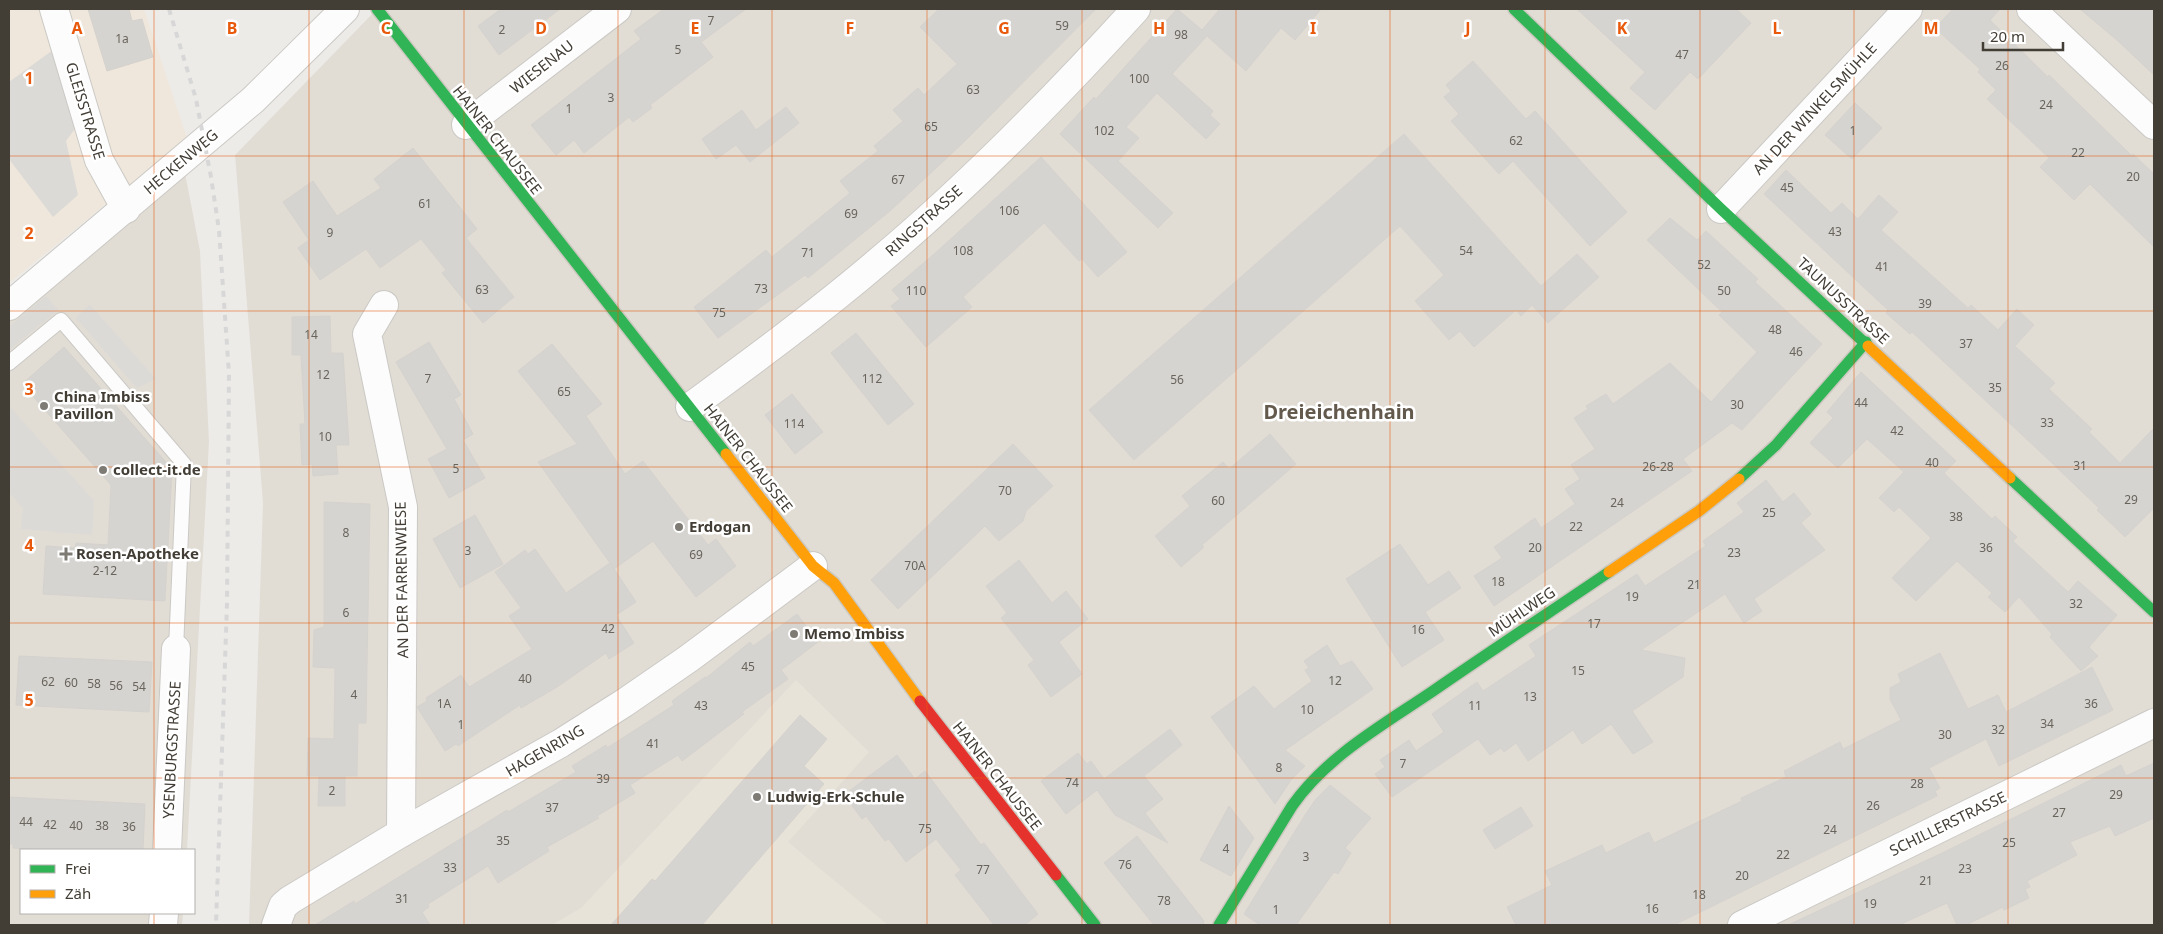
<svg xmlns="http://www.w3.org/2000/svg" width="2163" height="934" font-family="'Noto Sans',sans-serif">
	<rect width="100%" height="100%" fill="#edebe8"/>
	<!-- residential -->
	<g fill="#e1ddd5">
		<path d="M 377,9 L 2154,9 L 2154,925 L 249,925 L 263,503 L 235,155 Z"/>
		<path d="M 185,173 L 200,251 L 209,442 L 187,850 L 21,850 L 21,913 L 183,913 L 182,925 L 9,925 L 9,318 Z"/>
	</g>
	<!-- commercial -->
	<path fill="#efe7db" d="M 9,9 L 144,9 L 187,138 L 9,283 Z"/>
	<!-- education -->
	<path fill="#e7e3d8" d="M 796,680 L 869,752 L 788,842 L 888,925 L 552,925 L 581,908 Z"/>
	<!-- parking -->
	<g fill="#dcdad7">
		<path d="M 57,47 L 80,122 L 66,141 L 78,195 L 53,217 L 9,159 L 9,82 Z"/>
		<path d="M 46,296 L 58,310 L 9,350 L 9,327 Z"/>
		<path d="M 90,304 L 90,305 L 156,379 L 137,388 L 76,318 Z"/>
		<path d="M 9,406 L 94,501 L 92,535 L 21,529 L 23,508 L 9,492 Z"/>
	</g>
	<!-- building -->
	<g fill="#d6d4d0" stroke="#d5d2ce">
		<path d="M 88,9 L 129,9 L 132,21 L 142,19 L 153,57 L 107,71 Z"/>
		<path d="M 501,9 L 560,9 L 499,55 L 478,26 Z"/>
		<path d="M 664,9 L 746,9 L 701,42 L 713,57 L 650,105 L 652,108 L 633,122 L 629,117 L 584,153 L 574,140 L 556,155 L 531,125 L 641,39 L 634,31 Z"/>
		<path d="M 939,9 L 1096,9 L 965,141 L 890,211 L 808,278 L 805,275 L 718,338 L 694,307 L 766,250 L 772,257 L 850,193 L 840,181 L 878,151 L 874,146 L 903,121 L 893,110 L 918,88 L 924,95 L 957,64 L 920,27 Z"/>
		<path d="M 1177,9 L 1202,30 L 1220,9 L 1321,9 L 1295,40 L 1281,28 L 1246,71 L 1207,36 L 1172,74 L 1213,111 L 1210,115 L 1220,124 L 1206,139 L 1157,93 L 1126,127 L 1139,138 L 1118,161 L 1173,213 L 1158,228 L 1060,134 L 1094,97 L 1096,99 Z"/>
		<path d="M 1577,9 L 1736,9 L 1751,23 L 1698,79 L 1690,72 L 1655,110 L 1630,88 L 1645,72 Z"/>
		<path d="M 1953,9 L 2000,9 L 1990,20 L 2048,77 L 2049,75 L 2132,156 L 2133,154 L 2154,174 L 2154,247 L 2090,184 L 2074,200 L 2040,167 L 2049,158 L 1987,99 L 1996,90 L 1978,72 L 1980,69 L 1935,28 Z"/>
		<path d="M 2080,9 L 2154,9 L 2154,75 L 2117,40 Z"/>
		<path d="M 1473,61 L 1526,119 L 1535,111 L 1627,212 L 1590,246 L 1513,161 L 1499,174 L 1451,121 L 1459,114 L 1444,97 L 1451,91 L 1446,85 Z"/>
		<path d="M 1855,103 L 1882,128 L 1852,159 L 1825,135 Z"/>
		<path d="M 786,107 L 799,123 L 750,162 L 736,145 L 716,159 L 702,139 L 742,110 L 756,130 Z"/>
		<path d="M 1404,134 L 1541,286 L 1577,254 L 1599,277 L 1548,323 L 1532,305 L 1521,316 L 1516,310 L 1474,347 L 1460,331 L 1449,340 L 1415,301 L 1444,275 L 1400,226 L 1134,460 L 1089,410 Z"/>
		<path d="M 413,148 L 477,229 L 466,238 L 514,297 L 483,323 L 442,273 L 446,270 L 421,239 L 380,268 L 366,249 L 320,280 L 298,248 L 309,240 L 283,202 L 313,181 L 337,216 L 381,188 L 374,179 Z"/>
		<path d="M 1041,157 L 1127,252 L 1098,277 L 1082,259 L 1079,261 L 1044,223 L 963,297 L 972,307 L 926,347 L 891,306 L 900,299 L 892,290 L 933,255 Z"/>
		<path d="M 1786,170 L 1831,213 L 1842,203 L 1858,219 L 1879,195 L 1898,212 L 1881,230 L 1968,308 L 1971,305 L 1998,330 L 2017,309 L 2034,325 L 2015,346 L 2055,383 L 2049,389 L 2092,429 L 2089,432 L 2120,463 L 2154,428 L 2154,508 L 2125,537 L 2097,510 L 2099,508 L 2051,462 L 1912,332 L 1910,334 L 1886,313 L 1888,310 L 1764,194 Z"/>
		<path d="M 1670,218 L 1697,240 L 1706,231 L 1758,279 L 1755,282 L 1822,344 L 1742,430 L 1732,423 L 1683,459 L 1692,471 L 1494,606 L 1474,576 L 1502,558 L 1494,547 L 1535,518 L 1541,528 L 1575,504 L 1565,489 L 1580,479 L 1571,465 L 1595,449 L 1574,418 L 1588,409 L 1586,406 L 1606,394 L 1613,404 L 1670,363 L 1711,402 L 1757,352 L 1719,315 L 1722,312 L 1647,240 Z"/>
		<path d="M 330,316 L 331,353 L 343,353 L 349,445 L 336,445 L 338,474 L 313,476 L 312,464 L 302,465 L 300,424 L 305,424 L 301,355 L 292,355 L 292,317 Z"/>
		<path d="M 856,333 L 914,404 L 888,425 L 831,353 Z"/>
		<path d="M 429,342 L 461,395 L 454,399 L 473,434 L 463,440 L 485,478 L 449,498 L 428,459 L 447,449 L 396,362 Z"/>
		<path d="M 552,344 L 602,404 L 586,416 L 625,474 L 643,461 L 708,545 L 716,539 L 736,566 L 696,597 L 653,541 L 614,569 L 611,564 L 636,602 L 616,615 L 634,643 L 609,659 L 606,653 L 557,687 L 521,708 L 520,705 L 458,746 L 456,744 L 445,751 L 417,707 L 427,701 L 426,698 L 461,675 L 469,687 L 532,649 L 509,616 L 521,608 L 495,572 L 525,550 L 528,554 L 535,549 L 566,593 L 610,563 L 538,462 L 577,444 L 518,371 Z"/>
		<path d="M 64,347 L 172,469 L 165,601 L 43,594 L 46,546 L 75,548 L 76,543 L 108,545 L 111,485 L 22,384 Z"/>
		<path d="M 1861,372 L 1956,461 L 1944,473 L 1992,519 L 1995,516 L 2017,537 L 2013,541 L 2068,592 L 2078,581 L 2117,615 L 2089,647 L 2098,656 L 2081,671 L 2050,637 L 2052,634 L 2019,597 L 2005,612 L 1988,597 L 1992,593 L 1957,561 L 1916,601 L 1892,578 L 1931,538 L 1899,507 L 1894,512 L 1879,498 L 1904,472 L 1867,439 L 1838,468 L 1810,443 L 1833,418 L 1827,412 Z"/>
		<path d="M 792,394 L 823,432 L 795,454 L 765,415 Z"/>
		<path d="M 1270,434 L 1296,464 L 1202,545 L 1204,547 L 1181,567 L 1155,536 L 1190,506 L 1182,496 L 1223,462 L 1229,469 Z"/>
		<path d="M 1013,444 L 1053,486 L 1026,511 L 1023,521 L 999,541 L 985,526 L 898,609 L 871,580 Z"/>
		<path d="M 1766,480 L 1783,502 L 1794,493 L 1811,514 L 1801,523 L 1825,550 L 1754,599 L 1762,611 L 1744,623 L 1725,594 L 1641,650 L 1685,658 L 1683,677 L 1632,711 L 1653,742 L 1633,754 L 1611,724 L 1582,744 L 1573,730 L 1528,761 L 1516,743 L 1504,752 L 1501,748 L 1490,755 L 1478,739 L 1392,797 L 1375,774 L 1385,767 L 1380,760 L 1409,740 L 1416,751 L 1444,732 L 1432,714 L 1477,682 L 1483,691 L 1536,656 L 1529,645 L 1637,574 L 1645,586 L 1706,546 L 1703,541 L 1744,512 L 1737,503 Z"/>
		<path d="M 324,502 L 370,504 L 366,723 L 358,723 L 357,776 L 345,776 L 345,806 L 318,806 L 319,776 L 307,776 L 308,738 L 334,739 L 335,668 L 313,667 L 314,630 L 324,627 Z"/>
		<path d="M 475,515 L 503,564 L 460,588 L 433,539 Z"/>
		<path d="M 1400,544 L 1428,585 L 1449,571 L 1461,588 L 1425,612 L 1444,640 L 1402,667 L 1346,579 Z"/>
		<path d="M 1019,560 L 1052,603 L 1066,591 L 1088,619 L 1059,642 L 1082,674 L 1051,697 L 1028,665 L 1034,660 L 1001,618 L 1007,613 L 986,586 Z"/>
		<path d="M 797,614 L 818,642 L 781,670 L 788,679 L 742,712 L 744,714 L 682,761 L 678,755 L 630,785 L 635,793 L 597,816 L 599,818 L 547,847 L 549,851 L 498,883 L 488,866 L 428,904 L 429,907 L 422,912 L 430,925 L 315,925 L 354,901 L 355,904 L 407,872 L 507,810 L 508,812 L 576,772 L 572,766 L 606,745 L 607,748 L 674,705 L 672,701 L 705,677 L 706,678 L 750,642 L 753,646 Z"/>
		<path d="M 1327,645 L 1340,666 L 1352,661 L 1373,689 L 1285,750 L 1305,766 L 1291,780 L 1275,804 L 1211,717 L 1254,686 L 1274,709 L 1312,681 L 1305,670 L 1309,668 L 1304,661 Z"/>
		<path d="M 1940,653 L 1968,709 L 1998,695 L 2006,712 L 2092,667 L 2113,710 L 1999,766 L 1986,739 L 1929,768 L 1940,788 L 1935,791 L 1937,796 L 1674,925 L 1516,925 L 1507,907 L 1552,885 L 1545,871 L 1602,845 L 1606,853 L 1649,832 L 1654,843 L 1742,801 L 1741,798 L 1786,777 L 1784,771 L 1840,742 L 1843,749 L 1901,720 L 1890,699 L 1890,688 L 1901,682 L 1898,674 Z"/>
		<path d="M 19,656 L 152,662 L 149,712 L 16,705 Z"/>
		<path d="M 800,715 L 827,739 L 804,766 L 824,784 L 702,925 L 611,925 L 652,879 L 655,881 Z"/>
		<path d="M 1170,729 L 1182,745 L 1144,776 L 1163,799 L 1145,813 L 1168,843 L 1115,815 L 1097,790 L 1066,814 L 1041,781 L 1078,753 L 1087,764 L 1091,761 L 1104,779 Z"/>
		<path d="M 897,755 L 915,779 L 925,771 L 981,845 L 984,843 L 1038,914 L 1025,925 L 994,925 L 955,875 L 961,870 L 936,839 L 906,862 L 889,839 L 885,841 L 866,816 L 862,819 L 844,795 Z"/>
		<path d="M 2154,763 L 2154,818 L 2115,836 L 2110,826 L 2070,842 L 2077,855 L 2027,881 L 2030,887 L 2025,889 L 2029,898 L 2004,910 L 2003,907 L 1966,925 L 1957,925 L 1947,903 L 1899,925 L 1788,925 L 1940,854 L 2121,765 L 2126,776 Z"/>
		<path d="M 1330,785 L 1371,818 L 1345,848 L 1351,853 L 1338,874 L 1334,872 L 1296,925 L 1260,925 L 1244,914 L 1305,815 L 1316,799 Z"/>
		<path d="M 9,797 L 145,804 L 143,850 L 46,850 L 13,848 L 13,844 L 9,844 Z"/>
		<path d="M 1229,806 L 1254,838 L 1231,876 L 1200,860 Z"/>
		<path d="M 1521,807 L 1533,826 L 1495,849 L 1483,830 Z"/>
		<path d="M 1137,836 L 1204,921 L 1203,925 L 1154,925 L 1104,863 Z"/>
	</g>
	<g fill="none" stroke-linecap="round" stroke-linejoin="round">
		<defs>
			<path id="lane" d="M 9,363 L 61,320 L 184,464 L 176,649"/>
			<g id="street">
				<path d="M 54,9 L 99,160 L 126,209"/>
				<path d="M 2031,9 L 2154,125"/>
				<path d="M 466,125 L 617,9"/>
				<path d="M 1721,209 L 1908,9"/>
				<path d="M 384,305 L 367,334 L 403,507 L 401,833"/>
				<path d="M 9,306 L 253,100 L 345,9"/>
				<path d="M 690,407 C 754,360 818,313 879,261 C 971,184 1055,98 1136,9"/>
				<path d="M 167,850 L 176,649"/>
				<path d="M 163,925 L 164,913"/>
				<path d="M 276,925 L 283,906 L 290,900 L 401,833 L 561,743 L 624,703 L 688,659 L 813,566"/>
				<path d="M 1742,925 L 2154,723"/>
			</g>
			<g id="fast">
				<path d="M 377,9 L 726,454"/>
				<path d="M 1514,9 L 1721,209 L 1868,346"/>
				<path d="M 2010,478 L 2154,612"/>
				<path d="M 1739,479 L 1776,445 L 1866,342"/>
				<path d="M 1056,875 L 1095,925"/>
				<path d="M 1219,925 L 1292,806 C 1327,756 1383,725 1433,691 C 1491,651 1550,612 1609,572"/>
			</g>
			<g id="slow">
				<path d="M 1868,346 L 2010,478"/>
				<path d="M 726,454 L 813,566 L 834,583 L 920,701"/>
				<path d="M 1609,572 L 1699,511 L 1739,479"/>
			</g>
			<path id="jam" d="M 920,701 L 1056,875"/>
		</defs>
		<!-- lane casing -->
		<use href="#lane" stroke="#cbc9c5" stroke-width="16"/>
		<!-- street casing -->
		<use href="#street" stroke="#cbc9c5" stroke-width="30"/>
		<!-- fast casing -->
		<use href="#fast" stroke="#ccc8bf" stroke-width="14"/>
		<!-- slow casing -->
		<use href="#slow" stroke="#ccc8bf" stroke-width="14"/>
		<!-- jam casing -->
		<use href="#jam" stroke="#ccc8bf" stroke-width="14"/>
		<!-- lane -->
		<use href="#lane" stroke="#fcfcfc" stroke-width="14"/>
		<!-- street -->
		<use href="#street" stroke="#fcfcfc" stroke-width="28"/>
		<!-- fast -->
		<use href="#fast" stroke="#30b455" stroke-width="11"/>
		<!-- slow -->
		<use href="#slow" stroke="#ff9f0a" stroke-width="11"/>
		<!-- jam -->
		<use href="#jam" stroke="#e5322d" stroke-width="11"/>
		<!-- rail -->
		<path stroke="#d8d7d7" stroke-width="4" stroke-dasharray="6 6" stroke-linecap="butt" d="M 169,9 L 196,99 L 211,177 L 219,230 L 229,374 L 227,604 L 216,925"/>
	</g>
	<!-- grid -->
	<path fill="none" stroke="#e8590c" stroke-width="1" stroke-opacity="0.55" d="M 154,9 L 154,850M 309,9 L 309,925M 464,9 L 464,925M 618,9 L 618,925M 772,9 L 772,925M 927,9 L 927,925M 1082,9 L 1082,925M 1236,9 L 1236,925M 1390,9 L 1390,925M 1545,9 L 1545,925M 1700,9 L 1700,925M 1854,9 L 1854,925M 2008,9 L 2008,925M 9,156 L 2154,156M 9,311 L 2154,311M 9,467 L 2154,467M 9,623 L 2154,623M 9,778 L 2154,778M 154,913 L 154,925"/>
	<!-- markers -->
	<g fill="#7e7a74" stroke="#fff" stroke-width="2">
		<circle cx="44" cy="406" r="5"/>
		<circle cx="103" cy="470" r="5"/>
		<circle cx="679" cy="527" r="5"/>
		<path d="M63.5 546.5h5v5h5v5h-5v5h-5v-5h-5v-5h5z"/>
		<circle cx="794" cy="634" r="5"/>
		<circle cx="757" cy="797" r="5"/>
	</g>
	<g text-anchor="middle" stroke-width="5" stroke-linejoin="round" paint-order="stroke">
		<!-- number labels -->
		<g font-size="12" fill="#68645c">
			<text x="711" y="25">7</text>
			<text x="1062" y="30">59</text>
			<text x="502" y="34">2</text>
			<text x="1181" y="39">98</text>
			<text x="122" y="43">1a</text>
			<text x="678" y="54">5</text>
			<text x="1682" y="59">47</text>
			<text x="2002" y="70">26</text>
			<text x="1139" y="83">100</text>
			<text x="973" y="94">63</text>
			<text x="611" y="102">3</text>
			<text x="2046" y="109">24</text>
			<text x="569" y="113">1</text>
			<text x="931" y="131">65</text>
			<text x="1104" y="135">102</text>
			<text x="1853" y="135">1</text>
			<text x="1516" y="145">62</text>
			<text x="2078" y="157">22</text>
			<text x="2133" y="181">20</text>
			<text x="898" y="184">67</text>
			<text x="1787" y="192">45</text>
			<text x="425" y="208">61</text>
			<text x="1009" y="215">106</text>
			<text x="851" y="218">69</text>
			<text x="1835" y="236">43</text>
			<text x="330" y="237">9</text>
			<text x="963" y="255">108</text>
			<text x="1466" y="255">54</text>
			<text x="808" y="257">71</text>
			<text x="1704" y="269">52</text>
			<text x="1882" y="271">41</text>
			<text x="761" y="293">73</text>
			<text x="482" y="294">63</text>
			<text x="916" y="295">110</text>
			<text x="1724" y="295">50</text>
			<text x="1925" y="308">39</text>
			<text x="719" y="317">75</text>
			<text x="1775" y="334">48</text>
			<text x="311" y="339">14</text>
			<text x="1966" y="348">37</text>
			<text x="1796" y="356">46</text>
			<text x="323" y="379">12</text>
			<text x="428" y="383">7</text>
			<text x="872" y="383">112</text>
			<text x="1177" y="384">56</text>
			<text x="1995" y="392">35</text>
			<text x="564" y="396">65</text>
			<text x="1861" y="407">44</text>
			<text x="1737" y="409">30</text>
			<text x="2047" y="427">33</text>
			<text x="794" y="428">114</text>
			<text x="1897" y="435">42</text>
			<text x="325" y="441">10</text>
			<text x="1932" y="467">40</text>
			<text x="2080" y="470">31</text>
			<text x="1658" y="471">26-28</text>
			<text x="456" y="473">5</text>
			<text x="1005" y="495">70</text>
			<text x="2131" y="504">29</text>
			<text x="1218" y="505">60</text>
			<text x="1617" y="507">24</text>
			<text x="1769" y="517">25</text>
			<text x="1956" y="521">38</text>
			<text x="1576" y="531">22</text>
			<text x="346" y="537">8</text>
			<text x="1535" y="552">20</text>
			<text x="1986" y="552">36</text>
			<text x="468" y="555">3</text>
			<text x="1734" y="557">23</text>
			<text x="696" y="559">69</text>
			<text x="915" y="570">70A</text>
			<text x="105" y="575">2-12</text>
			<text x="1498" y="586">18</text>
			<text x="1694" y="589">21</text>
			<text x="1632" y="601">19</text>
			<text x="2076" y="608">32</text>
			<text x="346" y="617">6</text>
			<text x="1594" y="628">17</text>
			<text x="608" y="633">42</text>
			<text x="1418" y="634">16</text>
			<text x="748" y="671">45</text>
			<text x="1578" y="675">15</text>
			<text x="525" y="683">40</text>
			<text x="1335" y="685">12</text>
			<text x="48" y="686">62</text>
			<text x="71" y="687">60</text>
			<text x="94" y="688">58</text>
			<text x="116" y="690">56</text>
			<text x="139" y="691">54</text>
			<text x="354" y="699">4</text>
			<text x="1530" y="701">13</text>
			<text x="444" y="708">1A</text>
			<text x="2091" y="708">36</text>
			<text x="701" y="710">43</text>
			<text x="1475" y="710">11</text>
			<text x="1307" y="714">10</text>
			<text x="2047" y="728">34</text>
			<text x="461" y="729">1</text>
			<text x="1998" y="734">32</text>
			<text x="1945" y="739">30</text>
			<text x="653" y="748">41</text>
			<text x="1403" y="768">7</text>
			<text x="1279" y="772">8</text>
			<text x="603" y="783">39</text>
			<text x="1072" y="787">74</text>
			<text x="1917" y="788">28</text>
			<text x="332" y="795">2</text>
			<text x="2116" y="799">29</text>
			<text x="1873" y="810">26</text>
			<text x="552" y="812">37</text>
			<text x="2059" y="817">27</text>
			<text x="26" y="826">44</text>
			<text x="50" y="829">42</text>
			<text x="76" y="830">40</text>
			<text x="102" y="830">38</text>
			<text x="129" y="831">36</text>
			<text x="925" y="833">75</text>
			<text x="1830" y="834">24</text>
			<text x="503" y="845">35</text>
			<text x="2009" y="847">25</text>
			<text x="1226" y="853">4</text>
			<text x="1783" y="859">22</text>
			<text x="1306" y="861">3</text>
			<text x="1125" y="869">76</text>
			<text x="450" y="872">33</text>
			<text x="1965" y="873">23</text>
			<text x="983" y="874">77</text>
			<text x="1742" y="880">20</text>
			<text x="1926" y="885">21</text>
			<text x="1699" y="899">18</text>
			<text x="402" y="903">31</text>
			<text x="1164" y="905">78</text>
			<text x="1870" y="908">19</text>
			<text x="1652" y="913">16</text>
			<text x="1276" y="914">1</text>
		</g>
		<!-- street labels -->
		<g font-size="15" fill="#423d35" stroke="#fff">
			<text transform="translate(542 67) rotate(-38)" y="5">WIESENAU</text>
			<text transform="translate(1815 109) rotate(-47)" y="5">AN DER WINKELSMÜHLE</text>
			<text transform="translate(85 111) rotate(73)" y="5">GLEISSTRASSE</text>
			<text transform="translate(497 140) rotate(52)" y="5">HAINER CHAUSSEE</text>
			<text transform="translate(181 162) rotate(-40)" y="5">HECKENWEG</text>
			<text transform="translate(924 221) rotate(-42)" y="5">RINGSTRASSE</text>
			<text transform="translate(1843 301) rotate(43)" y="5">TAUNUSSTRASSE</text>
			<text transform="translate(748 458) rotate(52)" y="5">HAINER CHAUSSEE</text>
			<text transform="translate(402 580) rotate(-91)" y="5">AN DER FARRENWIESE</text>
			<text transform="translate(1522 612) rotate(-34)" y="5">MÜHLWEG</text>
			<text transform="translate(172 750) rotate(-87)" y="5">YSENBURGSTRASSE</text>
			<text transform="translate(545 751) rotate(-30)" y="5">HAGENRING</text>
			<text transform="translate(997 776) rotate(52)" y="5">HAINER CHAUSSEE</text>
			<text transform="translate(1948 824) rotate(-26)" y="5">SCHILLERSTRASSE</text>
		</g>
		<!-- poi labels -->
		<g font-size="15" font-weight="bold" fill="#423d35" stroke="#fff" text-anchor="start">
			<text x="54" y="402">China Imbiss<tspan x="54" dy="17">Pavillon</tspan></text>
			<text x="113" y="475">collect-it.de</text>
			<text x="689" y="532">Erdogan</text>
			<text x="76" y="559">Rosen-Apotheke</text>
			<text x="804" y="639">Memo Imbiss</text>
			<text x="767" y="802">Ludwig-Erk-Schule</text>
		</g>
		<!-- district labels -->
		<g font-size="20" font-weight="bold" fill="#635a4d" stroke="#fff">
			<text x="1339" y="419">Dreieichenhain</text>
		</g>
	</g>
	<g font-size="16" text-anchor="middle" font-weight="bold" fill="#e8590c" stroke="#fff" stroke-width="5" stroke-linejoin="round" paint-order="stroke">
		<text x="77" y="34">A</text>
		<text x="232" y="34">B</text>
		<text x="386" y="34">C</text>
		<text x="541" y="34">D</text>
		<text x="695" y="34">E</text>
		<text x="850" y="34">F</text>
		<text x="1004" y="34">G</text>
		<text x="1159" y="34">H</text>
		<text x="1313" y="34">I</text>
		<text x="1468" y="34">J</text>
		<text x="1622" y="34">K</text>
		<text x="1777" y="34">L</text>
		<text x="1931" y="34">M</text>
		<text x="29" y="84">1</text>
		<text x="29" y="239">2</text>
		<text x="29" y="395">3</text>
		<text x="29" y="551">4</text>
		<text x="29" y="706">5</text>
	</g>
	<!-- border -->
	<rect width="2163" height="934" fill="none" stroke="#423d35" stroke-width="20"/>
	<!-- legend -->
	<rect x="20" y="849" width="175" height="65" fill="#ffffff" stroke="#b3b1ae"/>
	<rect x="30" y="865" width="25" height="8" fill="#30b455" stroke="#b3b1ae"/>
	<text x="65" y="874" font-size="15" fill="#423d35">Frei</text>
	<rect x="30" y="890" width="25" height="8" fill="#ff9f0a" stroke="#b3b1ae"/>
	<text x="65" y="899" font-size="15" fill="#423d35">Zäh</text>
	<!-- scale -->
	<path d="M1983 42v8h80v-8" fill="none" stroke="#423d35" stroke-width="2.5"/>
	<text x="1990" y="42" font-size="15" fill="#423d35" stroke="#ffffff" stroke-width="4" paint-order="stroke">20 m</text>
</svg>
